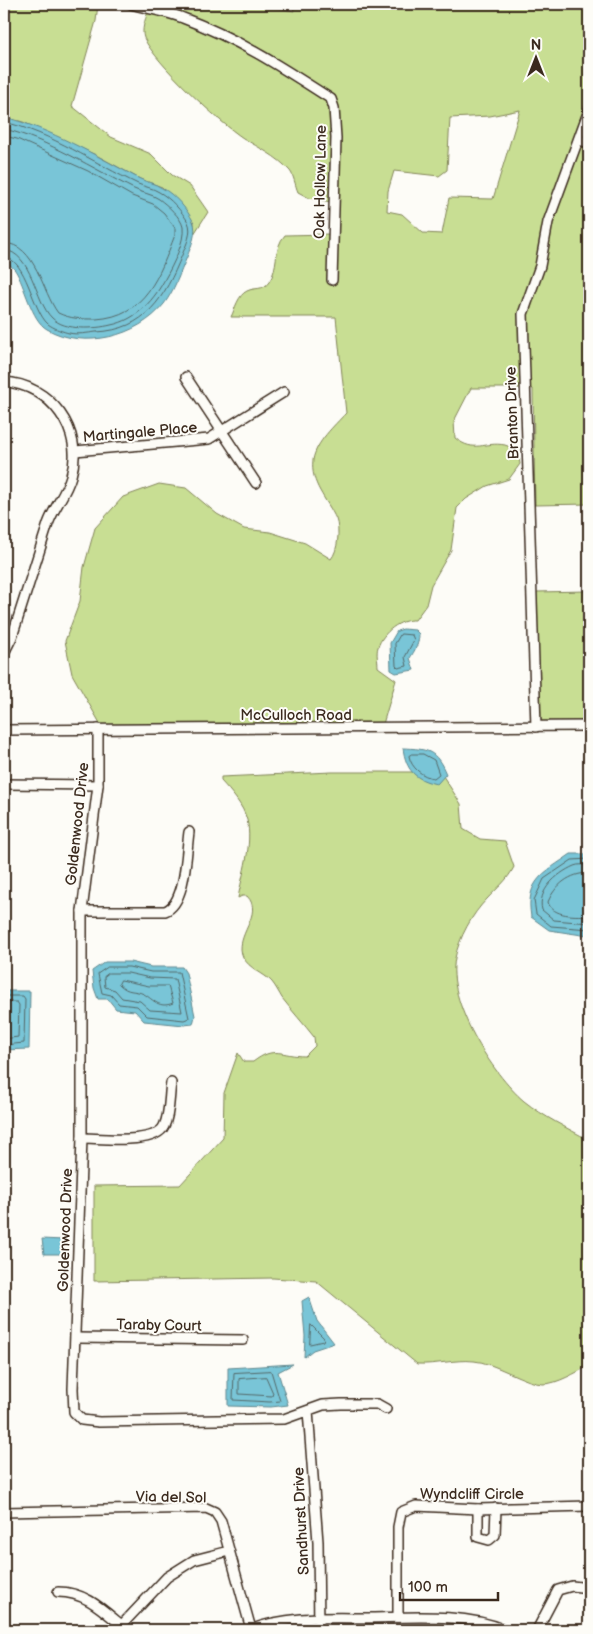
<svg xmlns="http://www.w3.org/2000/svg" width="593" height="1634" font-family="'Balsamiq Sans',sans-serif">
	<rect width="100%" height="100%" fill="#fdfcf7"/>
	<filter id="ink" filterUnits="userSpaceOnUse"><feTurbulence type="fractalNoise" baseFrequency=".02" numOctaves="2"/><feDisplacementMap in="SourceGraphic" scale="10" xChannelSelector="R" yChannelSelector="G"/><feConvolveMatrix kernelMatrix="1 2 1 2 8 2 1 2 1" color-interpolation-filters="sRGB"/></filter>
	<g filter="url(#ink)">
		<!-- green -->
		<g fill="#c8de93" stroke="#828458" fill-rule="evenodd">
			<path d="M 4,4 L 98,4 L 96,21 L 72,106 L 111,137 L 151,154 L 172,175 L 190,186 L 208,212 L 194,234 L 194,222 L 162,187 L 140,179 L 96,155 L 23,122 L 4,117 Z"/>
			<path d="M 152,4 L 254,4 L 294,11 L 293,4 L 589,4 L 589,100 L 520,313 L 522,388 L 471,388 L 454,421 L 455,438 C 475,454 484,441 505,445 C 509,446 514,450 518,453 L 520,464 L 509,479 L 487,486 L 466,499 L 457,508 L 451,550 L 431,585 L 426,605 L 415,620 C 400,619 383,632 378,647 C 376,653 378,661 378,667 L 396,680 L 383,724 L 101,725 L 72,674 L 65,641 L 80,601 L 84,567 L 95,528 L 123,497 L 159,484 L 186,488 L 217,514 L 244,529 L 270,532 L 305,543 L 331,559 C 338,551 340,530 336,519 C 327,499 310,484 313,460 C 316,442 334,426 346,413 L 336,317 L 231,317 C 235,309 238,295 247,291 C 255,287 263,291 269,282 C 279,268 273,248 285,235 L 330,234 L 328,283 L 335,283 L 340,139 L 338,107 L 316,85 L 268,53 L 225,31 L 183,13 ZM 520,110 L 493,199 L 449,198 L 442,234 L 423,233 L 402,214 L 387,211 L 388,191 L 394,171 L 439,176 L 447,170 L 450,118 L 490,116 Z"/>
			<path d="M 148,12 C 215,29 271,64 328,101 C 340,131 332,171 331,202 L 309,198 L 298,192 C 295,185 294,176 290,171 C 277,156 259,148 243,138 C 219,122 155,63 144,38 C 141,30 145,20 148,12 Z"/>
			<path d="M 581,144 L 589,147 L 589,504 L 535,505 L 533,389 L 529,388 L 527,315 L 531,310 L 530,304 L 551,227 Z"/>
			<path d="M 588,591 L 589,722 L 539,723 L 536,592 Z"/>
			<path d="M 332,772 L 421,772 L 443,776 L 461,804 L 463,829 L 480,839 L 505,841 L 514,867 C 507,881 497,888 487,899 C 472,914 459,938 455,958 C 446,1001 492,1074 524,1101 C 544,1117 567,1128 589,1140 L 589,1366 C 576,1372 558,1384 543,1384 C 527,1384 493,1362 474,1361 C 455,1359 437,1365 417,1364 L 316,1281 L 273,1278 L 94,1281 L 94,1186 L 180,1185 L 223,1138 L 224,1093 L 238,1053 L 244,1062 L 253,1062 C 275,1045 281,1056 305,1056 L 315,1046 L 314,1037 C 304,1024 292,1011 282,998 C 279,993 276,987 272,982 C 264,973 249,969 243,957 C 233,936 265,914 247,896 L 242,896 L 238,898 C 242,875 253,844 247,820 C 243,805 231,792 221,781 L 221,777 Z"/>
		</g>
		<!-- water -->
		<g fill="#79c5d7" stroke="#60878d">
			<path d="M 4,117 C 49,128 97,156 138,178 C 145,182 155,183 162,188 C 174,194 187,209 193,221 C 198,232 191,246 187,257 C 180,273 174,291 164,304 C 138,337 83,350 47,329 C 31,320 25,285 15,270 C 12,266 7,263 4,260 Z"/>
			<path d="M 403,629 L 415,630 L 419,634 C 419,644 415,650 410,658 L 414,670 L 396,673 L 391,670 L 390,643 L 397,631 Z"/>
			<path d="M 403,748 C 428,749 436,750 446,774 L 437,784 C 415,780 406,770 403,748 Z"/>
			<path d="M 571,854 L 589,854 L 589,934 L 582,935 L 549,930 L 531,917 C 525,880 544,873 571,854 Z"/>
			<path d="M 105,962 L 130,962 L 151,967 L 182,967 L 186,973 L 195,1016 L 193,1024 L 184,1025 L 144,1021 L 135,1011 L 116,1009 L 108,999 L 98,999 L 94,988 L 92,971 Z"/>
			<path d="M 4,991 L 30,991 L 29,1049 L 4,1050 Z"/>
			<path d="M 42,1239 L 63,1240 L 63,1254 L 44,1254 Z"/>
			<path d="M 309,1297 L 317,1321 L 334,1343 L 313,1350 L 304,1357 L 305,1336 L 302,1301 Z"/>
			<path d="M 293,1364 L 278,1372 L 288,1405 L 271,1407 L 228,1406 L 228,1368 Z"/>
		</g>
		<g fill="none" stroke-linecap="round" stroke-linejoin="round">
			<!-- shore -->
			<g stroke="#546868" stroke-width="1">
				<path d="M 4,122 C 52,133 94,163 138,184 C 145,187 153,188 159,192 C 170,198 182,211 188,222 C 193,232 186,245 182,255 C 165,297 146,330 96,332 C 88,333 77,335 69,333 C 64,332 53,328 48,324 C 32,310 27,259 4,257"/>
				<path d="M 4,129 C 47,139 94,169 134,189 C 142,193 152,194 159,199 C 167,205 181,217 183,227 C 185,241 173,265 166,277 C 155,299 137,320 111,325 C 95,329 65,331 52,318 C 35,302 32,252 4,250"/>
				<path d="M 4,136 L 17,139 L 88,171 L 132,196 L 153,204 L 164,213 L 175,228 L 175,235 C 159,276 146,316 96,319 C 81,319 71,319 58,313 C 42,292 36,244 4,243"/>
				<path d="M 401,634 L 412,635 L 414,640 L 405,657 L 407,666 L 398,668 L 396,666 L 395,644 Z"/>
				<path d="M 412,754 L 423,754 L 434,760 L 439,774 L 434,778 C 423,777 411,768 409,756 Z"/>
				<path d="M 589,859 L 572,860 L 544,879 L 534,900 L 536,914 L 551,926 L 589,929"/>
				<path d="M 589,865 C 584,865 578,864 574,866 C 556,874 537,891 542,910 L 554,920 L 589,923"/>
				<path d="M 589,873 C 570,873 555,885 548,902 C 552,917 577,916 589,915"/>
				<path d="M 108,967 L 129,967 L 151,972 L 179,972 L 189,1018 L 184,1020 L 147,1016 L 137,1006 L 119,1004 L 111,995 L 102,993 L 98,974 Z"/>
				<path d="M 109,973 L 128,973 L 150,978 L 175,979 L 182,1012 L 150,1010 L 140,1001 L 122,998 L 115,990 L 105,987 L 104,977 Z"/>
				<path d="M 121,980 L 149,986 L 168,986 L 173,1003 C 159,1009 154,1000 144,994 C 133,989 129,994 119,984 Z"/>
				<path d="M 4,996 L 23,996 L 25,999 L 24,1043 L 4,1045"/>
				<path d="M 4,1002 L 17,1002 L 19,1005 L 18,1037 L 4,1039"/>
				<path d="M 311,1325 L 324,1338 L 323,1341 L 310,1344 Z"/>
				<path d="M 271,1371 L 280,1401 L 270,1402 L 233,1400 L 234,1373 Z"/>
				<path d="M 266,1377 L 273,1393 L 272,1396 L 239,1394 L 239,1379 Z"/>
			</g>
			<defs>
				<g id="minor">
					<path d="M 131,4 C 148,9 166,11 183,18 C 237,38 283,68 331,99 L 334,108 L 336,138 L 332,280"/>
					<path d="M 579,140 L 589,143"/>
					<path d="M 186,377 L 256,483"/>
					<path d="M 4,382 C 50,384 85,431 71,476 C 66,494 54,507 48,524 C 36,562 24,600 12,637 L 4,653"/>
					<path d="M 75,451 L 209,439 L 284,392"/>
					<path d="M 536,727 L 523,314 L 540,266 L 548,222 L 589,110"/>
					<path d="M 98,729 L 98,785 L 82,911 L 82,1138 L 73,1389 L 74,1412 L 82,1420 L 99,1422 L 284,1419 L 323,1405 L 341,1404 L 377,1404 L 386,1409"/>
					<path d="M 4,730 L 589,726"/>
					<path d="M 4,784 L 98,785"/>
					<path d="M 82,911 L 165,911 C 186,904 186,853 189,832"/>
					<path d="M 82,1138 C 101,1138 155,1145 164,1126 C 170,1114 169,1096 171,1083"/>
					<path d="M 76,1338 L 243,1340"/>
					<path d="M 308,1411 L 318,1542 L 319,1630"/>
					<path d="M 478,1509 L 478,1537 L 489,1540 L 495,1535 L 496,1508"/>
					<path d="M 4,1512 L 206,1508 L 215,1512 L 221,1521 L 251,1629"/>
					<path d="M 58,1592 C 84,1592 101,1608 120,1624"/>
					<path d="M 398,1617 L 398,1527 L 401,1512 L 416,1506 L 478,1509 L 589,1506"/>
					<path d="M 117,1630 L 167,1577 L 194,1560 L 229,1551"/>
					<path d="M 250,1630 C 288,1615 331,1618 371,1618 C 416,1617 464,1613 506,1630"/>
					<path d="M 537,1630 L 558,1590 L 572,1586 L 589,1588"/>
				</g>
			</defs>
			<!-- minor casing -->
			<use href="#minor" stroke="#3b2a1e" stroke-width="12"/>
			<!-- minor -->
			<use href="#minor" stroke="#fdfcf7" stroke-width="9"/>
		</g>
	</g>
	<g text-anchor="middle" stroke-width="4" stroke-linejoin="round" paint-order="stroke">
		<!-- street labels -->
		<g font-size="15" fill="#3b2a1e" stroke="#fdfcf7">
			<text transform="translate(320 182) rotate(-89)" y="5">Oak Hollow Lane</text>
			<text transform="translate(512 413) rotate(-92)" y="5">Branton Drive</text>
			<text transform="translate(140 432) rotate(-5)" y="5">Martingale Place</text>
			<text x="296" y="720">McCulloch Road</text>
			<text transform="translate(77 824) rotate(-84)" y="5">Goldenwood Drive</text>
			<text transform="translate(65 1230) rotate(-88)" y="5">Goldenwood Drive</text>
			<text transform="translate(159 1325) rotate(1)" y="5">Taraby Court</text>
			<text x="472" y="1499">Wyndcliff Circle</text>
			<text transform="translate(171 1497) rotate(1)" y="5">Via del Sol</text>
			<text transform="translate(301 1521) rotate(-93)" y="5">Sandhurst Drive</text>
		</g>
	</g>
	<!-- margin -->
	<rect width="593" height="1634" fill="none" stroke="#fdfcf7" stroke-width="20"/>
	<rect x="10" y="10" width="573" height="1614" fill="none" stroke="#3b2a1e" stroke-width="2" filter="url(#ink)"/>
	<!-- north arrow -->
	<g transform="translate(536 58)" stroke="#fdfcf7" stroke-width="4" paint-order="stroke">
	<path d="M0-4L9 19L0 12L-9 19Z" fill="#3b2a1e"/>
	<text y="-8" font-size="14" font-weight="bold" text-anchor="middle" fill="#3b2a1e">N</text>
	</g>
	<!-- scale -->
	<path d="M400 1592v8h98v-8" fill="none" stroke="#3b2a1e" stroke-width="2.5"/>
	<text x="408" y="1592" font-size="15" fill="#3b2a1e" stroke="#fdfcf7" stroke-width="4" paint-order="stroke">100 m</text>
</svg>
